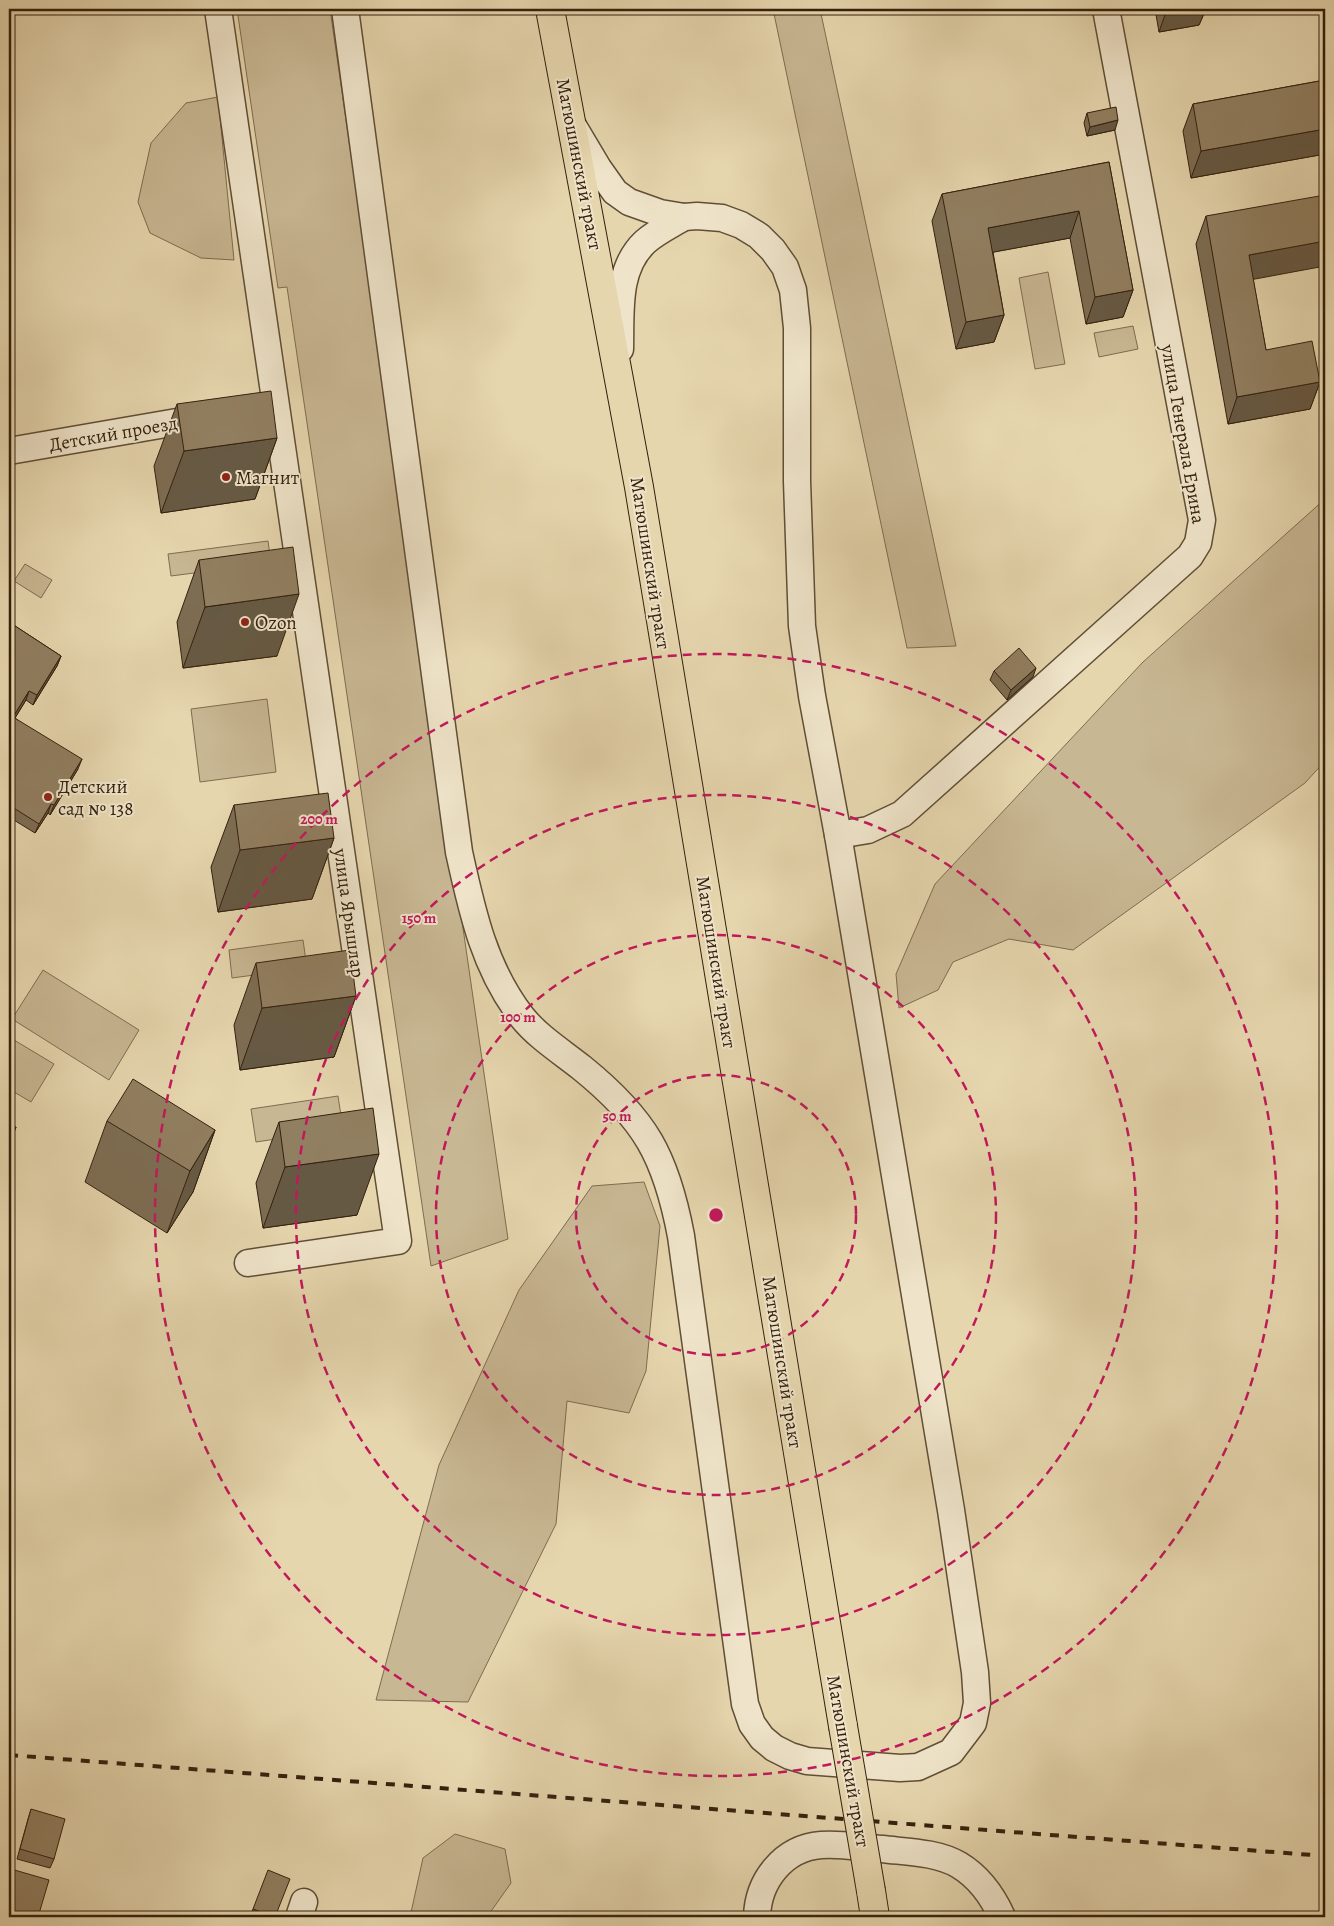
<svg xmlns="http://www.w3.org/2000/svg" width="1334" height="1926" font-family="Alegreya,serif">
	<rect width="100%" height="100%" fill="#e6d6ae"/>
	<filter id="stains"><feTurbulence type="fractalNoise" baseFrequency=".004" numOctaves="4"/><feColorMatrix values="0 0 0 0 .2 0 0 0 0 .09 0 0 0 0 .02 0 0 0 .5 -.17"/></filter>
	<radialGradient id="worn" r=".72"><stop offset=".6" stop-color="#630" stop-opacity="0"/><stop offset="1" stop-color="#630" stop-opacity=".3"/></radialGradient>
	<!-- green -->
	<g fill="#c8b793" stroke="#7e6c50">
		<path d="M 237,9 L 330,9 L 508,1239 L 431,1266 L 287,287 L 278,288 Z"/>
		<path d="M 773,9 L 820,9 L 956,646 L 907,648 Z"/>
		<path d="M 218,97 L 234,260 L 201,258 L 150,233 L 138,202 L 151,143 L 186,103 Z"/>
		<path d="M 1048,272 L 1065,364 L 1035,369 L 1019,278 Z"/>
		<path d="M 1133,326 L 1138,349 L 1099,357 L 1094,333 Z"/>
		<path d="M 1325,499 L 1325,761 L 1305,783 L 1073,950 L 1009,939 L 953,962 L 938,990 L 899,1008 L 896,974 L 935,884 L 1143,662 Z"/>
		<path d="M 268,541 L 271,563 L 171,576 L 168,554 Z"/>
		<path d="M 25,564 L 52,580 L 41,598 L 14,581 Z"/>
		<path d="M 267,699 L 276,772 L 200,782 L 191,709 Z"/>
		<path d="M 303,940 L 307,968 L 232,978 L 229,950 Z"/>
		<path d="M 43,970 L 139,1030 L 109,1080 L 12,1019 Z"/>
		<path d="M 9,1037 L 54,1064 L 31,1102 L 9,1089 Z"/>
		<path d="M 338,1096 L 343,1129 L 256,1142 L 251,1109 Z"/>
		<path d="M 644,1182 L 660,1226 L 646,1371 L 629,1413 L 567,1401 L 556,1524 L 468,1702 L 376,1700 L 439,1465 L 519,1290 L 592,1186 Z"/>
		<path d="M 455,1834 L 505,1849 L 511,1883 L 487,1917 L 410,1917 L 423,1858 Z"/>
	</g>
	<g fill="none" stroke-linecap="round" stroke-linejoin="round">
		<defs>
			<g id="minor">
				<path d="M 218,9 L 398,1241 L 248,1263"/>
				<path d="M 345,9 L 459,852 C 472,911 484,968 522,1017 C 538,1037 562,1052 582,1068 C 645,1119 666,1156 681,1236 L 745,1704 L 752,1724 L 762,1738 L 774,1748 L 790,1756 L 807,1761 L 900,1768 L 918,1767 L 951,1752 L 973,1723 L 977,1703 L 975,1672 L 951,1510 L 838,835 L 812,696 L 802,626 L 797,481 L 797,328 L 793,290 L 785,267 L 773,250 L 759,236 L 741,225 L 722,218 L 697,216 L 684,217 L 660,213 L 629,202 L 615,192 L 598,168 L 573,126"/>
				<path d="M 620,349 C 621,313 616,269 645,242 C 656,232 671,225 684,217"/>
				<path d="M 9,451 L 206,417"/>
				<path d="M 838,835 L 868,830 L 902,814 L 1190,556 L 1198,543 L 1202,520 L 1106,9"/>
				<path d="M 299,1917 L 304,1902"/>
				<path d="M 757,1917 C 758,1881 783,1848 821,1845 C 841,1843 862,1848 882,1849 C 907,1852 937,1852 959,1865 C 979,1877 993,1897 1002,1917"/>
			</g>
			<g id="major">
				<path d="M 550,9 L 639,487 L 843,1726"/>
				<path d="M 871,1891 L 875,1917"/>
			</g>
		</defs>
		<!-- minor casing -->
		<use href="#minor" stroke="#604e35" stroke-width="29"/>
		<!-- major casing -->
		<use href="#major" stroke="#34200d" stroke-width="30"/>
		<!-- minor -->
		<use href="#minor" stroke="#efe4ca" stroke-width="26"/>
		<!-- major -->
		<use href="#major" stroke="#e6d6ae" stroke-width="28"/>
		<!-- rail -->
		<path stroke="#34200d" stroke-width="4" stroke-dasharray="9 9" stroke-linecap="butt" d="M 9,1755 L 1325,1856"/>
		<defs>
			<path id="major-bridge" d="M 843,1726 L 871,1891"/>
		</defs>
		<!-- major-bridge casing -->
		<use href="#major-bridge" stroke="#34200d" stroke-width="30" stroke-linecap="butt"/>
		<!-- major-bridge -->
		<use href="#major-bridge" stroke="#e6d6ae" stroke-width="28"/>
	</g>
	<!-- wall -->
	<g fill="#7d6d53" stroke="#34200d">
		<path d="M 1155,9 L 1206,9 L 1199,25 L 1159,32 Z"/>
		<path d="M 1325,80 L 1325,154 L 1191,178 L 1183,131 L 1193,104 Z"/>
		<path d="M 1087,113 L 1115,130 L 1087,136 L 1084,123 Z"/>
		<path d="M 1109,162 L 1133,290 L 1123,317 L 1086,324 L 1070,238 L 993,252 L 1004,315 L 994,342 L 956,349 L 932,221 L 942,194 Z"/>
		<path d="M 1206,216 L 1253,279 L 1266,350 L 1320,382 L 1310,409 L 1228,424 L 1196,244 Z"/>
		<path d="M 177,404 L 277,438 L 255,499 L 161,513 L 154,466 Z"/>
		<path d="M 199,560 L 277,656 L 183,668 L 177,622 Z"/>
		<path d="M 9,622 L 61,656 L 57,666 L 33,705 L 26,700 L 15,718 L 78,769 L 50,815 L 48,813 L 35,833 L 9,817 Z"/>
		<path d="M 994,671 L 1033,677 L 1007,700 L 990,680 Z"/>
		<path d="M 234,805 L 334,838 L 312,899 L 218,912 L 211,867 Z"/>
		<path d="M 256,963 L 356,996 L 334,1057 L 240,1070 L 234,1025 Z"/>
		<path d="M 107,1121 L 215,1130 L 193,1192 L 167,1233 L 85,1182 Z"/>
		<path d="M 279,1122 L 357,1215 L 263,1228 L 256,1183 Z"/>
		<path d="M 31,1809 L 54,1859 L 50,1868 L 17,1859 L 28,1819 Z"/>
		<path d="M 253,1909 L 275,1917 L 250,1917 Z"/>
	</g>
	<!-- shaded-wall -->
	<g fill="#665944" stroke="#34200d">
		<path d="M 1167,9 L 1206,9 L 1199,25 L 1159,32 Z"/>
		<path d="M 1118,120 L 1115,130 L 1087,136 L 1090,127 Z"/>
		<path d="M 1325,129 L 1325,154 L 1191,178 L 1201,151 Z"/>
		<path d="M 1079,211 L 1070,238 L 978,255 L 988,228 Z"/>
		<path d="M 1325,241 L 1325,266 L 1239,282 L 1249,255 Z"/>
		<path d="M 1133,290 L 1123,317 L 1086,324 L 1095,297 Z"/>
		<path d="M 1004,315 L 994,342 L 956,349 L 966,322 Z"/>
		<path d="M 1320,382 L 1310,409 L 1228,424 L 1237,397 Z"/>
		<path d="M 277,438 L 255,499 L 161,513 L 184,451 Z"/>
		<path d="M 299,594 L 277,656 L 183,668 L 205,607 Z"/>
		<path d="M 61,656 L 57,666 L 33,705 L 37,695 Z"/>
		<path d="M 1036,668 L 1033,677 L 1007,700 L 1011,690 Z"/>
		<path d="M 29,691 L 26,700 L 10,726 L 13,717 Z"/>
		<path d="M 82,759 L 78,769 L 50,815 L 54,805 Z"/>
		<path d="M 51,804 L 48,813 L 35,833 L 39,824 Z"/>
		<path d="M 334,838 L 312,899 L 218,912 L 240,850 Z"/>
		<path d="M 356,996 L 334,1057 L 240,1070 L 262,1008 Z"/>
		<path d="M 16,1127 L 9,1148 L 9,1140 Z"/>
		<path d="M 215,1130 L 193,1192 L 167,1233 L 190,1171 Z"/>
		<path d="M 379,1154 L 357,1215 L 263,1228 L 285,1167 Z"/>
	</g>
	<!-- building -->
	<g fill="#917f61" stroke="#34200d">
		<path d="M 1325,80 L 1325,129 L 1201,151 L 1193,104 Z"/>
		<path d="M 1116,107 L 1118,120 L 1090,127 L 1087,113 Z"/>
		<path d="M 1109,162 L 1133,290 L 1095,297 L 1079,211 L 988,228 L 1004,315 L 966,322 L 942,194 Z"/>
		<path d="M 1325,195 L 1325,241 L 1249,255 L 1266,350 L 1312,341 L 1320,382 L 1237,397 L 1206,216 Z"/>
		<path d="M 271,391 L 277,438 L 184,451 L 177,404 Z"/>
		<path d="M 293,547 L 299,594 L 205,607 L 199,560 Z"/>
		<path d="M 9,622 L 61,656 L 37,695 L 29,691 L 13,717 L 82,759 L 54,805 L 51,804 L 39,824 L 9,805 Z"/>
		<path d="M 1019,648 L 1036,668 L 1011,690 L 994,671 Z"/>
		<path d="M 328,793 L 334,838 L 240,850 L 234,805 Z"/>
		<path d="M 350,950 L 356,996 L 262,1008 L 256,963 Z"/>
		<path d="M 133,1079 L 215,1130 L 190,1171 L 107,1121 Z"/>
		<path d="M 373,1108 L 379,1154 L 285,1167 L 279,1122 Z"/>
		<path d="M 9,1123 L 16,1127 L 9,1140 Z"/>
		<path d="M 31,1809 L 65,1819 L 54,1859 L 20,1849 Z"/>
		<path d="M 11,1869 L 49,1880 L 38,1917 L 9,1917 L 9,1877 Z"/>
		<path d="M 268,1870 L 290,1879 L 275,1917 L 253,1909 Z"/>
	</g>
	<!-- distance rings -->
	<g fill="none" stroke="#c2185b" stroke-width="2.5" stroke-dasharray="9 6">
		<circle cx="716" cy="1215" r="140"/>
		<circle cx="716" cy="1215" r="280"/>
		<circle cx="716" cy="1215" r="420"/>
		<circle cx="716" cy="1215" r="561"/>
	</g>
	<!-- markers -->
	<g fill="#8f2418" stroke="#efe4ca" stroke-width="2">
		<circle cx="226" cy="477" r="5"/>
		<circle cx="245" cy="622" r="5"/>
		<circle cx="48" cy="797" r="5"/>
	</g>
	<g text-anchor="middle" stroke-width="4" stroke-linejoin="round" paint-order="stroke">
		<!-- street labels -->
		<g font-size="19" fill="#34200d" stroke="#efe4ca">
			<text transform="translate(580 164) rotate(79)" y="7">Матюшинский тракт</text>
			<text transform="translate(113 433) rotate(-10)" y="7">Детский проезд</text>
			<text transform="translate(1184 434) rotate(80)" y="7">улица Генерала Ерина</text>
			<text transform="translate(651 563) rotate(81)" y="7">Матюшинский тракт</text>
			<text transform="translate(350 913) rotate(82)" y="7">улица Ярышлар</text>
			<text transform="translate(717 962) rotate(81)" y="7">Матюшинский тракт</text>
			<text transform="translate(783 1362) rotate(81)" y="7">Матюшинский тракт</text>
			<text transform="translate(849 1761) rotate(80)" y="7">Матюшинский тракт</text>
		</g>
		<!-- poi labels -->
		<g font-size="19" fill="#34200d" stroke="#efe4ca" text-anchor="start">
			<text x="236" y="484">Магнит</text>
			<text x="255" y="629">Ozon</text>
			<text x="58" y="793">Детский<tspan x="58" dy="22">сад № 138</tspan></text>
		</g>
	</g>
	<circle cx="716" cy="1215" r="8" fill="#c2185b" stroke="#efe4ca" stroke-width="2.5"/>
	<g font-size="15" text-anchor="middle" font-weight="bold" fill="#c2185b" stroke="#efe4ca" stroke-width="4" stroke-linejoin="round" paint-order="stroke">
		<text x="319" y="824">200 m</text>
		<text x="419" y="923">150 m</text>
		<text x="518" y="1022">100 m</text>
		<text x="617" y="1121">50 m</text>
	</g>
	<!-- margin -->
	<rect width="1334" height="1926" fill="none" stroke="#e6d6ae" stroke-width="30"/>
	<rect x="10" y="10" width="1314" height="1906" fill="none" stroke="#34200d" stroke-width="2.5"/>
	<rect x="15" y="15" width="1304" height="1896" fill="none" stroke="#34200d"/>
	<rect width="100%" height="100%" filter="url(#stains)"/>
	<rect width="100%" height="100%" fill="url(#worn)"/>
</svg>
